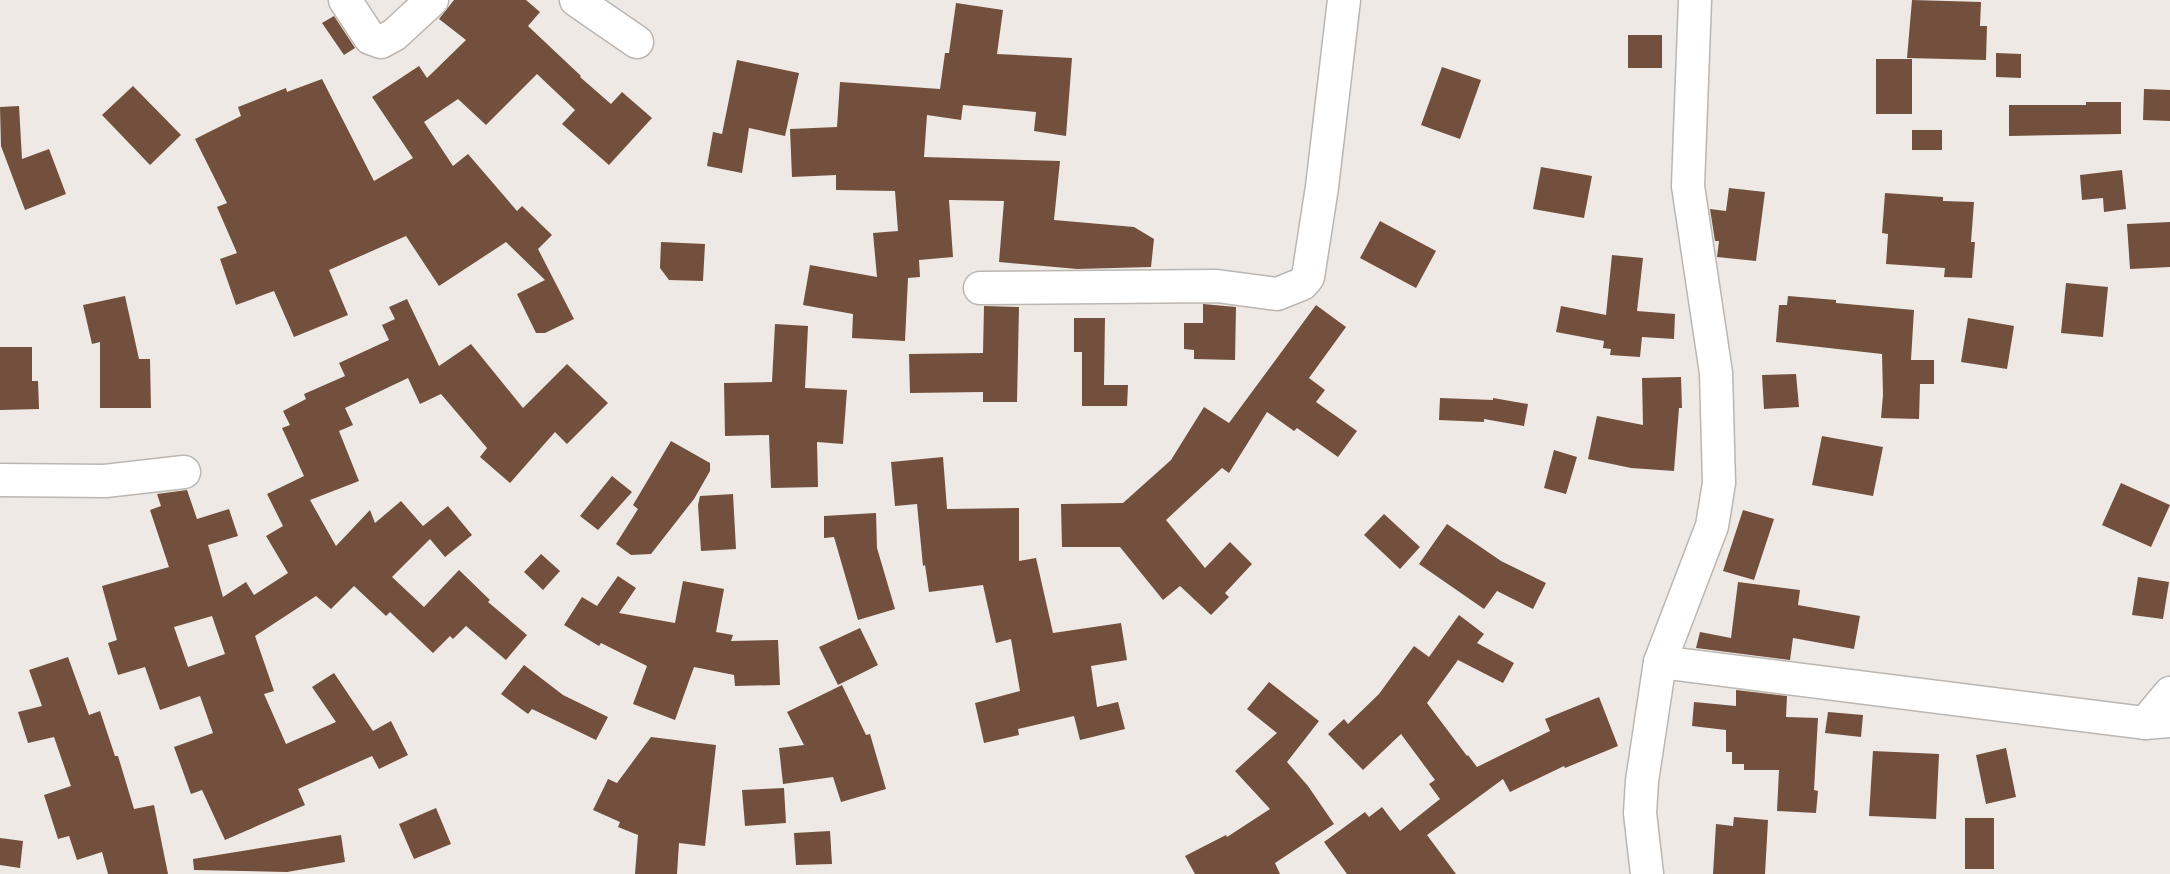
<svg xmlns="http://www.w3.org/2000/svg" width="2170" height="874" font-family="'Fira Sans Condensed',sans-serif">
	<rect width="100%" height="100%" fill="#eee9e4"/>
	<!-- building -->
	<g fill="#72503d" fill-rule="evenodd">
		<path d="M 454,0 L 526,0 L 540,12 L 528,26 L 581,76 L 580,77 L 611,104 L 622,92 L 652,118 L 609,165 L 562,124 L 575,110 L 537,74 L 486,125 L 458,99 L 424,122 L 453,166 L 468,154 L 517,211 L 522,206 L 552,235 L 538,249 L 574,319 L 545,333 L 536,333 L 517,294 L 545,280 L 506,242 L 439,286 L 406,236 L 329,270 L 348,315 L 294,337 L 274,291 L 236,305 L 220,259 L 237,253 L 217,207 L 227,203 L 195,139 L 241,116 L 238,107 L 286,88 L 287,92 L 322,79 L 374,181 L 413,158 L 372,97 L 419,66 L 427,78 L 466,40 L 439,19 Z"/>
		<path d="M 1912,0 L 1981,2 L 1980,26 L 1987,26 L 1986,60 L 1907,58 Z"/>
		<path d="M 956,3 L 1003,10 L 997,54 L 1072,58 L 1066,136 L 1034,131 L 1036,112 L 963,105 L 961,120 L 927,115 L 924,157 L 1060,161 L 1054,220 L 1134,227 L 1154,239 L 1151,267 L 1077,269 L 999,262 L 1004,201 L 949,200 L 953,257 L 919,260 L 920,277 L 908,278 L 905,341 L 852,338 L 853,314 L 803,305 L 810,265 L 877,277 L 873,233 L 898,231 L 895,191 L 836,190 L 836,175 L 792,177 L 790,129 L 837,127 L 840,82 L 940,89 L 945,53 L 949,53 Z"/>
		<path d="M 334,16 L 355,48 L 344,55 L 322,23 Z"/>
		<rect x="1628" y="35" width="34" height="33"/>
		<path d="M 1996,53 L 2021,54 L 2021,78 L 1996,77 Z"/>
		<rect x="1876" y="59" width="36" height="55"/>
		<path d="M 737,60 L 799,73 L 785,136 L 749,128 L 742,173 L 707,166 L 713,132 L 722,134 Z"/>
		<path d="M 1442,67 L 1481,80 L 1460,139 L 1421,125 Z"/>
		<path d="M 133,86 L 181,135 L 150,165 L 102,115 Z"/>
		<path d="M 2144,89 L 2170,90 L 2170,121 L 2143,120 Z"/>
		<path d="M 2086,102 L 2121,102 L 2121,134 L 2009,136 L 2009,105 L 2086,105 Z"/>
		<path d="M 19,106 L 22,159 L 49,149 L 66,194 L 25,210 L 1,146 L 0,107 Z"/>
		<rect x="1912" y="130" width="30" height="20"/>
		<path d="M 1541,167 L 1592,176 L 1584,218 L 1533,209 Z"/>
		<path d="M 2122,170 L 2126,209 L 2104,212 L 2103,198 L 2082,200 L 2080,175 Z"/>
		<path d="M 1729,188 L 1765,192 L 1756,261 L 1717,257 L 1719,241 L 1715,241 L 1710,209 L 1726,211 Z"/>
		<path d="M 1885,193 L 1943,197 L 1943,201 L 1974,202 L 1971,242 L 1975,242 L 1972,278 L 1944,277 L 1945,268 L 1886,264 L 1888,234 L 1882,233 Z"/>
		<path d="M 1380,221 L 1436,251 L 1416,288 L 1360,258 Z"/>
		<path d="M 2170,222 L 2170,267 L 2130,269 L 2127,224 Z"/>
		<path d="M 661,242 L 705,244 L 703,281 L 669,280 L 660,268 Z"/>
		<path d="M 1612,255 L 1643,258 L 1637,311 L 1675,314 L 1674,339 L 1642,337 L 1640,357 L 1610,355 L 1611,349 L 1603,348 L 1604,341 L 1556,332 L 1561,306 L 1606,315 Z"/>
		<path d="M 2066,283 L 2108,287 L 2103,337 L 2061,333 Z"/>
		<path d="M 125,296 L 139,359 L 150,359 L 151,408 L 100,408 L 100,342 L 92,344 L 83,305 Z"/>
		<path d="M 1788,296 L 1836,300 L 1836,303 L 1914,310 L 1911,360 L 1934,360 L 1934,384 L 1920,384 L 1919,419 L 1881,418 L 1883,395 L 1882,354 L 1776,342 L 1779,305 L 1787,305 Z"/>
		<path d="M 407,299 L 439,366 L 471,344 L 523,408 L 567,364 L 608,403 L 567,444 L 555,432 L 510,483 L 480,457 L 487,448 L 441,394 L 420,404 L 408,378 L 345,408 L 353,425 L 339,431 L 359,481 L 310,500 L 336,546 L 370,510 L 375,523 L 401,501 L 423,526 L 448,506 L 472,535 L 445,557 L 430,539 L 392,577 L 424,607 L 459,570 L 490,600 L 488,602 L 527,635 L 506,660 L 466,626 L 453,639 L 450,636 L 433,653 L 390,612 L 386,616 L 354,586 L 331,609 L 316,596 L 255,636 L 274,691 L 264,694 L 286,744 L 336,722 L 312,687 L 334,673 L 373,731 L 391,721 L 408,755 L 379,769 L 372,756 L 298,789 L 305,805 L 225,840 L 202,790 L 191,794 L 174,747 L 213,733 L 200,696 L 160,710 L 145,667 L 118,675 L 108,643 L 117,640 L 102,586 L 169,567 L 150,510 L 161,506 L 157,494 L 187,490 L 197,519 L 229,509 L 238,536 L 208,545 L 223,597 L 246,582 L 254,595 L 288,573 L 266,536 L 283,526 L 267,494 L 304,476 L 282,428 L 290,425 L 283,411 L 306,399 L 304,394 L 345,376 L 339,363 L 389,340 L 382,325 L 395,319 L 389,307 ZM 212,616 L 225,654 L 188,667 L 174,627 Z"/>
		<path d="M 1203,304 L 1236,307 L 1235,360 L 1194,359 L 1194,350 L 1184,349 L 1184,323 L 1203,323 Z"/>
		<path d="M 1316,305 L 1346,327 L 1309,378 L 1325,390 L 1316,402 L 1357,431 L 1338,457 L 1297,428 L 1294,431 L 1267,412 L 1229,473 L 1222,468 L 1166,520 L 1205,568 L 1230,542 L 1252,564 L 1225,593 L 1229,597 L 1211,615 L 1180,586 L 1163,600 L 1120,547 L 1062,547 L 1061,504 L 1123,503 L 1171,460 L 1204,407 L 1229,423 Z"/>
		<path d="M 984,306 L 1019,307 L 1017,402 L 983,402 L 983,392 L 910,393 L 909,354 L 983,353 Z"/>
		<path d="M 1074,318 L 1105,318 L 1104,385 L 1128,385 L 1127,406 L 1082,406 L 1082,352 L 1074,352 Z"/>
		<path d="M 1968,318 L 2014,326 L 2007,369 L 1961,362 Z"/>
		<path d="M 775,324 L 808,326 L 805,388 L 847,390 L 843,444 L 817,442 L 818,487 L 771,488 L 769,435 L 725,436 L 724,383 L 772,382 Z"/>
		<path d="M 0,347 L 32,347 L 32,381 L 38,381 L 39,409 L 0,410 Z"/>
		<path d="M 1796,374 L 1799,407 L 1764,409 L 1762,375 Z"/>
		<path d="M 1681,377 L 1682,408 L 1679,408 L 1674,471 L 1631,468 L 1588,459 L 1597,416 L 1643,425 L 1642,378 Z"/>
		<path d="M 1440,398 L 1493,400 L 1493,398 L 1528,404 L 1524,426 L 1484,419 L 1484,422 L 1439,420 Z"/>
		<path d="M 1822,436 L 1883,447 L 1873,496 L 1812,485 Z"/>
		<path d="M 671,441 L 710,463 L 710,471 L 694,499 L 651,554 L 631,555 L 616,544 L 638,509 L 633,505 Z"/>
		<path d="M 1554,450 L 1577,457 L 1566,494 L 1544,488 Z"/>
		<path d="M 943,457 L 947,509 L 1019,508 L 1019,561 L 1036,558 L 1053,633 L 1121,623 L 1127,660 L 1091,666 L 1097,707 L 1118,702 L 1125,729 L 1080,740 L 1074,716 L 1018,729 L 1019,735 L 984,743 L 975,703 L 1020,691 L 1011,639 L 996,643 L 983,585 L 929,592 L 925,565 L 923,566 L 917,504 L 895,506 L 891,462 Z"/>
		<path d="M 612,476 L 632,492 L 598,530 L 580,516 Z"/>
		<path d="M 2121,483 L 2170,505 L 2151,547 L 2102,525 Z"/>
		<path d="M 733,494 L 736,549 L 701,551 L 698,505 L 700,496 Z"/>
		<path d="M 1743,510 L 1774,519 L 1754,580 L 1723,571 Z"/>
		<path d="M 876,513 L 877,548 L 895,609 L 858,620 L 834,537 L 824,538 L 824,516 Z"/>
		<path d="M 1384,514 L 1420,547 L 1400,569 L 1364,535 Z"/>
		<path d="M 1447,524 L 1501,561 L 1546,583 L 1533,609 L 1497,591 L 1484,609 L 1419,564 Z"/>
		<path d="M 541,554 L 560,571 L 543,590 L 524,572 Z"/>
		<path d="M 618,576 L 636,588 L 619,613 L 675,623 L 683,581 L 724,589 L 716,632 L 733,635 L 731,641 L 778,640 L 780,685 L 735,686 L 734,675 L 694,667 L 675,720 L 633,704 L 647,666 L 601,643 L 599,646 L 564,625 L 582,597 L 597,606 Z"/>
		<path d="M 2138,577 L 2169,582 L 2163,619 L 2132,615 Z"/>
		<path d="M 1738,582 L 1800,590 L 1798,605 L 1860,616 L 1854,649 L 1793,638 L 1790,660 L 1696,648 L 1700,632 L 1731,638 Z"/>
		<path d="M 1459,615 L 1484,634 L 1477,643 L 1514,663 L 1503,683 L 1458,660 L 1427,703 L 1467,756 L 1468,755 L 1477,767 L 1550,731 L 1545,719 L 1599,697 L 1618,746 L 1565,768 L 1564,766 L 1510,792 L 1503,779 L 1427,835 L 1456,874 L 1347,874 L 1324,842 L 1365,812 L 1369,817 L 1382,807 L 1400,831 L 1440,799 L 1429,784 L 1435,780 L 1401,734 L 1363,770 L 1328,734 L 1344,719 L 1348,724 L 1379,694 L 1414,646 L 1429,657 Z"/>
		<path d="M 860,628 L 878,665 L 838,685 L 819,647 Z"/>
		<path d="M 68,657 L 89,715 L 100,711 L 115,756 L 118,756 L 134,809 L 154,805 L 168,874 L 108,874 L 102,852 L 77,860 L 69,836 L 58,839 L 44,795 L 71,786 L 54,737 L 28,743 L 18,712 L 42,706 L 29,670 Z"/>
		<path d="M 524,665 L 563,695 L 608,717 L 596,740 L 532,709 L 528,714 L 501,694 Z"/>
		<path d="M 1269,682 L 1319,721 L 1287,762 L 1308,786 L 1334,824 L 1275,863 L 1280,874 L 1195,874 L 1185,856 L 1226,835 L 1227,837 L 1270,809 L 1235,771 L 1277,733 L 1247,709 Z"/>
		<path d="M 842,685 L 866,735 L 870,734 L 886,789 L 841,802 L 833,777 L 783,784 L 779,748 L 804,745 L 787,712 Z"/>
		<path d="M 1736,690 L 1787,696 L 1786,717 L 1818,718 L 1814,790 L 1818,791 L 1816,813 L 1777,811 L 1779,770 L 1744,770 L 1744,764 L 1732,764 L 1732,752 L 1726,752 L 1726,730 L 1692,726 L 1694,702 L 1736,706 Z"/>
		<path d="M 1828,712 L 1863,715 L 1861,737 L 1825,733 Z"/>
		<path d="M 651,737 L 716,745 L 705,846 L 679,843 L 677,874 L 635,874 L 638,835 L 618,827 L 620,822 L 593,810 L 608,779 L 617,783 Z"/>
		<path d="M 2006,748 L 2016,797 L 1986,804 L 1976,755 Z"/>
		<path d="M 1873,751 L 1939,754 L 1936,819 L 1869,816 Z"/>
		<path d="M 784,788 L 786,823 L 745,826 L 742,790 Z"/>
		<path d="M 436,808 L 451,844 L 414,859 L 399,824 Z"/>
		<path d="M 1734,817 L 1768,820 L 1765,874 L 1713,874 L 1716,824 L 1733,826 Z"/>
		<rect x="1965" y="818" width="29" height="51"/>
		<path d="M 830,831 L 832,864 L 796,865 L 794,833 Z"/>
		<path d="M 341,835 L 345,862 L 287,872 L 194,870 L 193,859 Z"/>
		<path d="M 0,838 L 23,841 L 20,868 L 0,865 Z"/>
	</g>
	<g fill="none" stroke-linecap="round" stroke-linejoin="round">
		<defs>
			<g id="street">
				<path d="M 345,0 L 370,38 L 381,42 L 394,35 L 432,0"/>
				<path d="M 576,0 L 637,42"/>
				<path d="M 980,288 L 1217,286 L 1277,294 L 1302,284 L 1308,277 L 1322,187 L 1344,0"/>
				<path d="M 0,480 L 105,481 L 184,472"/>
				<path d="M 1660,662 L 2145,723 L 2170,721"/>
				<path d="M 2145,723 L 2170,693"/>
				<path d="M 1647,874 L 1640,813 L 1642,781 L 1660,662 L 1712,526 L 1719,483 L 1716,373 L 1688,186 L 1695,0"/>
			</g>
		</defs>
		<!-- street casing -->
		<use href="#street" stroke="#bbb6b1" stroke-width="35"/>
		<!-- street -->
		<use href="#street" stroke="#fff" stroke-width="32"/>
	</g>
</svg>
